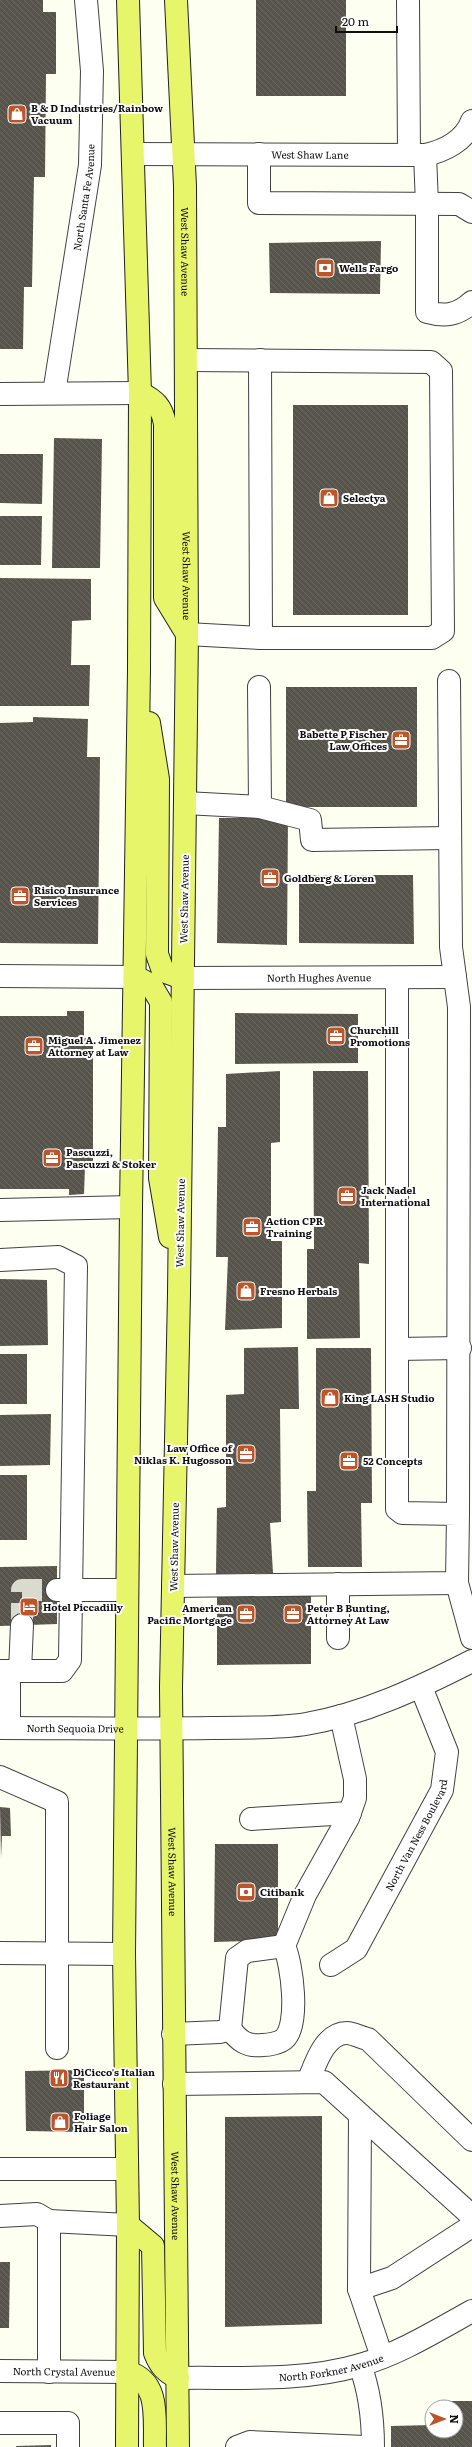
<svg xmlns="http://www.w3.org/2000/svg" width="472" height="2447" font-family="Literata,serif">
	<defs>
		<pattern id="building-back-hatch" width="6" height="6" patternUnits="userSpaceOnUse"><rect width="6" height="6" fill="#57544b"/><path d="M-1 5l2 2M0 0l6 6M5-1l2 2" fill="none" stroke="#6a6861"/></pattern>
	</defs>
	<rect width="100%" height="100%" fill="#fdfff1"/>
	<!-- building -->
	<g fill="url(#building-back-hatch)">
		<path d="M 0,0 L 43,0 L 43,12 L 56,12 L 56,74 L 46,74 L 45,177 L 34,177 L 32,287 L 24,287 L 23,349 L 0,349 Z"/>
		<rect x="256" y="0" width="90" height="96"/>
		<path d="M 381,241 L 380,294 L 270,293 L 269,243 Z"/>
		<rect x="293" y="405" width="115" height="210"/>
		<path d="M 54,438 L 102,439 L 100,568 L 52,568 Z"/>
		<path d="M 0,454 L 43,454 L 42,504 L 0,503 Z"/>
		<path d="M 0,516 L 42,516 L 41,565 L 0,565 Z"/>
		<path d="M 0,578 L 91,579 L 91,620 L 72,621 L 71,665 L 90,665 L 89,706 L 0,706 Z"/>
		<rect x="286" y="687" width="131" height="120"/>
		<path d="M 33,717 L 88,719 L 87,757 L 100,757 L 98,944 L 0,943 L 0,723 L 33,722 Z"/>
		<path d="M 219,818 L 288,818 L 287,945 L 217,943 Z"/>
		<path d="M 299,875 L 413,875 L 414,944 L 299,943 Z"/>
		<path d="M 67,1011 L 84,1011 L 84,1038 L 93,1039 L 93,1167 L 85,1166 L 84,1194 L 69,1195 L 69,1189 L 0,1189 L 0,1016 L 67,1016 Z"/>
		<path d="M 235,1013 L 358,1014 L 358,1063 L 235,1064 Z"/>
		<path d="M 280,1071 L 280,1142 L 271,1143 L 271,1241 L 282,1241 L 282,1328 L 225,1330 L 228,1257 L 216,1257 L 218,1127 L 226,1127 L 226,1074 Z"/>
		<path d="M 313,1071 L 368,1071 L 369,1264 L 359,1263 L 360,1338 L 307,1339 L 307,1249 L 314,1249 Z"/>
		<path d="M 0,1279 L 47,1280 L 48,1345 L 0,1346 Z"/>
		<path d="M 298,1347 L 299,1409 L 280,1409 L 281,1522 L 270,1523 L 273,1573 L 216,1574 L 217,1508 L 226,1507 L 226,1395 L 244,1394 L 244,1348 Z"/>
		<path d="M 316,1348 L 371,1348 L 372,1503 L 361,1503 L 362,1567 L 308,1567 L 307,1491 L 316,1491 Z"/>
		<rect x="0" y="1354" width="27" height="50"/>
		<path d="M 51,1414 L 50,1465 L 0,1466 L 0,1415 Z"/>
		<rect x="0" y="1475" width="27" height="65"/>
		<path d="M 57,1566 L 57,1624 L 0,1626 L 0,1567 Z"/>
		<path d="M 217,1595 L 311,1596 L 311,1664 L 217,1665 Z"/>
		<path d="M 0,1807 L 10,1808 L 11,1836 L 2,1836 L 1,1858 Z"/>
		<path d="M 215,1844 L 278,1844 L 278,1940 L 214,1942 Z"/>
		<path d="M 84,2070 L 84,2132 L 26,2131 L 25,2071 Z"/>
		<path d="M 322,2116 L 322,2324 L 225,2327 L 225,2117 Z"/>
		<path d="M 0,2262 L 10,2262 L 9,2328 L 0,2328 Z"/>
		<path d="M 448,2401 L 472,2401 L 472,2447 L 391,2447 L 391,2426 L 432,2425 L 432,2431 L 456,2431 L 456,2407 L 448,2407 Z"/>
		<path d="M 51,2445 L 51,2447 L 16,2447 L 16,2446 Z"/>
	</g>
	<g fill="none" stroke-linecap="round" stroke-linejoin="round">
		<!-- minor-tunnel -->
		<path stroke="#d9dbcf" stroke-width="22" stroke-dasharray="22 11" stroke-linecap="butt" d="M 22,1625 L 22,1590 L 57,1590"/>
		<defs>
			<g id="minor">
				<path d="M 408,0 L 409,155"/>
				<path id="s1" d="M 134,154 L 425,155 C 444,151 465,141 472,121"/>
				<path d="M 259,154 L 259,203 L 459,204 L 472,212"/>
				<path d="M 425,155 L 427,204 L 427,312 C 445,317 458,315 472,302"/>
				<path d="M 187,360 L 431,362 L 441,371 L 443,631 L 432,638 L 261,638 L 187,634"/>
				<path d="M 260,360 L 261,638"/>
				<path id="s2" d="M 54,393 L 90,165 L 92,71 L 86,0"/>
				<path d="M 0,394 L 140,393"/>
				<path d="M 449,681 L 451,947 L 459,1007 L 458,1514"/>
				<path d="M 185,803 L 260,807 L 259,687"/>
				<path d="M 260,807 L 310,820 L 312,840 L 449,838"/>
				<path d="M 0,976 L 136,977"/>
				<path id="s3" d="M 182,978 L 455,977"/>
				<path d="M 0,1210 L 131,1207"/>
				<path d="M 0,1260 L 58,1257 L 76,1266 L 70,1660 L 62,1671 L 0,1671"/>
				<path d="M 397,1349 L 460,1348"/>
				<path d="M 457,1583 L 472,1638"/>
				<path d="M 338,1584 L 338,1638"/>
				<path d="M 173,1586 L 457,1583 L 458,1514 L 402,1513 L 397,1509 L 397,978"/>
				<path d="M 57,1590 L 127,1590"/>
				<path d="M 9,1671 L 9,1728"/>
				<path d="M 20,1671 L 22,1625"/>
				<path id="s4" d="M 0,1728 C 71,1728 141,1729 212,1728 C 243,1727 275,1729 306,1724 C 364,1714 419,1688 472,1661"/>
				<path d="M 0,1777 L 57,1802 L 57,2048"/>
				<path d="M 251,1819 L 350,1813"/>
				<path d="M 0,1953 L 124,1954"/>
				<path id="s5" d="M 331,1965 L 356,1949 L 442,1790 L 447,1752 L 421,1687"/>
				<path d="M 230,2029 C 239,2041 247,2047 263,2045 C 269,2045 279,2043 284,2039 C 300,2025 292,1963 284,1946 L 305,1895 L 348,1818 L 355,1798 L 355,1779 L 341,1716"/>
				<path d="M 173,2034 L 220,2032 L 230,2029 L 237,1958 L 247,1951 L 284,1946"/>
				<path d="M 308,2082 C 315,2065 324,2033 347,2033 C 353,2033 362,2038 368,2039 L 472,2140"/>
				<path d="M 174,2084 L 324,2082 L 472,2216"/>
				<path d="M 360,2115 L 359,2289 L 382,2357"/>
				<path d="M 0,2169 L 127,2169"/>
				<path d="M 0,2216 L 37,2214 L 49,2221"/>
				<path d="M 359,2289 L 392,2278 L 472,2226"/>
				<path d="M 360,2365 C 370,2392 373,2418 373,2447"/>
				<path id="s6" d="M 0,2371 L 127,2372"/>
				<path d="M 49,2372 L 49,2221 L 128,2225"/>
				<path id="s7" d="M 178,2378 C 238,2377 302,2382 360,2365 C 399,2354 436,2331 472,2311"/>
				<path d="M 0,2423 L 68,2423 L 68,2447"/>
				<path d="M 237,2447 L 250,2442 L 365,2447"/>
			</g>
			<g id="major">
				<path id="s8" d="M 176,0 L 185,186 L 187,634 L 179,1293 L 171,1687 L 178,2447"/>
				<path d="M 140,393 C 155,400 162,407 165,424 L 165,598 L 187,634"/>
				<path d="M 149,723 L 158,779 L 157,954 L 163,971 L 182,978"/>
				<path d="M 136,977 L 151,985 L 161,1002 L 160,1178 L 170,1237"/>
				<path d="M 128,2225 L 153,2246 L 155,2353 C 160,2366 166,2372 178,2378"/>
				<path d="M 127,2372 C 161,2381 154,2420 155,2447"/>
				<path d="M 127,2447 L 128,2225 L 124,1954 L 131,1207 L 139,670 L 140,393 L 128,0"/>
			</g>
		</defs>
		<!-- minor casing -->
		<use href="#minor" stroke="#424242" stroke-width="24"/>
		<!-- major casing -->
		<use href="#major" stroke="#202020" stroke-width="24"/>
		<!-- minor -->
		<use href="#minor" stroke="#fff" stroke-width="22"/>
		<!-- major -->
		<use href="#major" stroke="#e7f56b" stroke-width="22"/>
	</g>
	<!-- icons -->
	<defs>
		<symbol id="shop-square" viewBox="-11 -11 22 22"><rect x="-9" y="-9" width="18" height="18" rx="4" fill="#bc552a" stroke="#fff"/><path d="M-5-2.5h2.3a2.7 3.5 0 0 1 5.4 0H5L5.5 6h-11ZM-1.5-2.5h3a1.5 2.3 0 0 0-3 0Z" fill="#fff"/></symbol>
		<symbol id="bank-square" viewBox="-11 -11 22 22"><rect x="-9" y="-9" width="18" height="18" rx="4" fill="#bc552a" stroke="#fff"/><path d="M-6-4H6V4H-6ZM0-2.3a2.3 2.3 0 1 0 0 4.6a2.3 2.3 0 1 0 0-4.6Z" fill="#fff"/></symbol>
		<symbol id="office-square" viewBox="-11 -11 22 22"><rect x="-9" y="-9" width="18" height="18" rx="4" fill="#bc552a" stroke="#fff"/><path d="M-6-3h4V-5.5h4V-3h4V5H-6ZM-1-4.5V-3h2v-1.5ZM-6 0V1H6V0Z" fill="#fff"/></symbol>
		<symbol id="hotel-square" viewBox="-11 -11 22 22"><rect x="-9" y="-9" width="18" height="18" rx="4" fill="#bc552a" stroke="#fff"/><path d="M-6-4.5h1.5V1H6V5H4.5V3h-9V5H-6ZM-4 0a1.8 1.8 0 1 1 3.6 0ZM.5 0V-2.5h3Q6-2.5 6 0Z" fill="#fff"/></symbol>
		<symbol id="restaurant-square" viewBox="-11 -11 22 22"><rect x="-9" y="-9" width="18" height="18" rx="4" fill="#bc552a" stroke="#fff"/><path d="M-5-6h1v4h1v-4h1v4h1v-4h1v5L-1.5 .5V6h-2V.5L-5-1ZM5-6V6H3V1.5H1.5Q1.5-4 5-6Z" fill="#fff"/></symbol>
	</defs>
	<g fill-rule="evenodd">
		<use href="#shop-square" x="6" y="103" width="22" height="22"/>
		<use href="#bank-square" x="314" y="257" width="22" height="22"/>
		<use href="#shop-square" x="318" y="487" width="22" height="22"/>
		<use href="#office-square" x="390" y="729" width="22" height="22"/>
		<use href="#office-square" x="259" y="867" width="22" height="22"/>
		<use href="#office-square" x="9" y="885" width="22" height="22"/>
		<use href="#office-square" x="325" y="1025" width="22" height="22"/>
		<use href="#office-square" x="23" y="1035" width="22" height="22"/>
		<use href="#office-square" x="41" y="1147" width="22" height="22"/>
		<use href="#office-square" x="336" y="1185" width="22" height="22"/>
		<use href="#office-square" x="241" y="1216" width="22" height="22"/>
		<use href="#shop-square" x="235" y="1280" width="22" height="22"/>
		<use href="#shop-square" x="319" y="1387" width="22" height="22"/>
		<use href="#office-square" x="235" y="1443" width="22" height="22"/>
		<use href="#office-square" x="338" y="1450" width="22" height="22"/>
		<use href="#hotel-square" x="18" y="1596" width="22" height="22"/>
		<use href="#office-square" x="235" y="1603" width="22" height="22"/>
		<use href="#office-square" x="282" y="1603" width="22" height="22"/>
		<use href="#bank-square" x="235" y="1881" width="22" height="22"/>
		<use href="#restaurant-square" x="48" y="2067" width="22" height="22"/>
		<use href="#shop-square" x="49" y="2111" width="22" height="22"/>
	</g>
	<g text-anchor="middle" stroke-width="4" stroke-linejoin="round" paint-order="stroke">
		<!-- poi labels -->
		<g font-size="10" font-weight="bold" fill="#0f0f0f" stroke="#fff" text-anchor="start">
			<text x="31" y="112">B &amp; D Industries/Rainbow<tspan x="31" dy="12">Vacuum</tspan></text>
			<text x="339" y="272">Wells Fargo</text>
			<text x="343" y="502">Selectya</text>
			<text x="387" y="738" text-anchor="end">Babette P Fischer<tspan x="387" dy="12">Law Offices</tspan></text>
			<text x="284" y="882">Goldberg &amp; Loren</text>
			<text x="34" y="894">Risico Insurance<tspan x="34" dy="12">Services</tspan></text>
			<text x="350" y="1034">Churchill<tspan x="350" dy="12">Promotions</tspan></text>
			<text x="48" y="1044">Miguel A. Jimenez<tspan x="48" dy="12">Attorney at Law</tspan></text>
			<text x="66" y="1156">Pascuzzi,<tspan x="66" dy="12">Pascuzzi &amp; Stoker</tspan></text>
			<text x="361" y="1194">Jack Nadel<tspan x="361" dy="12">International</tspan></text>
			<text x="266" y="1225">Action CPR<tspan x="266" dy="12">Training</tspan></text>
			<text x="260" y="1295">Fresno Herbals</text>
			<text x="344" y="1402">King LASH Studio</text>
			<text x="232" y="1452" text-anchor="end">Law Office of<tspan x="232" dy="12">Niklas K. Hugosson</tspan></text>
			<text x="363" y="1465">52 Concepts</text>
			<text x="43" y="1611">Hotel Piccadilly</text>
			<text x="232" y="1612" text-anchor="end">American<tspan x="232" dy="12">Pacific Mortgage</tspan></text>
			<text x="307" y="1612">Peter B Bunting,<tspan x="307" dy="12">Attorney At Law</tspan></text>
			<text x="260" y="1896">Citibank</text>
			<text x="73" y="2076">DiCicco's Italian<tspan x="73" dy="12">Restaurant</tspan></text>
			<text x="74" y="2120">Foliage<tspan x="74" dy="12">Hair Salon</tspan></text>
		</g>
		<!-- street labels -->
		<g font-size="10" fill="#0f0f0f" stroke="#fff">
			<text dy="4" stroke="none"><textPath href="#s1" startOffset="176">West Shaw Lane</textPath></text>
			<text dy="4" stroke="none"><textPath href="#s2" startOffset="198">North Santa Fe Avenue</textPath></text>
			<text dy="4" stroke="none"><textPath href="#s8" startOffset="252">West Shaw Avenue</textPath></text>
			<text dy="4" stroke="none"><textPath href="#s8" startOffset="576">West Shaw Avenue</textPath></text>
			<text transform="translate(184 899) rotate(-89)" y="4">West Shaw Avenue</text>
			<text dy="4" stroke="none"><textPath href="#s3" startOffset="137">North Hughes Avenue</textPath></text>
			<text transform="translate(180 1223) rotate(-89)" y="4">West Shaw Avenue</text>
			<text transform="translate(174 1547) rotate(-89)" y="4">West Shaw Avenue</text>
			<text dy="4" stroke="none"><textPath href="#s4" startOffset="75">North Sequoia Drive</textPath></text>
			<text dy="4" stroke="none"><textPath href="#s5" startOffset="159">North Van Ness Boulevard</textPath></text>
			<text dy="4" stroke="none"><textPath href="#s8" startOffset="1872">West Shaw Avenue</textPath></text>
			<text dy="4" stroke="none"><textPath href="#s8" startOffset="2196">West Shaw Avenue</textPath></text>
			<text dy="4" stroke="none"><textPath href="#s7" startOffset="154">North Forkner Avenue</textPath></text>
			<text dy="4" stroke="none"><textPath href="#s6" startOffset="64">North Crystal Avenue</textPath></text>
		</g>
	</g>
	<!-- north arrow -->
	<g transform="translate(444 2419) rotate(90)"><circle r="19" fill="#ffffff" stroke="#9f9f9f"/>
	<path d="M0-3L7 15L0 10L-7 15Z" fill="#bc552a"/>
	<text y="-6" font-size="11" font-weight="bold" text-anchor="middle" fill="#0f0f0f">N</text>
	</g>
	<!-- scale -->
	<path d="M336 26v6h61v-6" fill="none" stroke="#0f0f0f" stroke-width="2"/>
	<text x="342" y="26" font-size="12" fill="#0f0f0f" stroke="#ffffff" stroke-width="3" paint-order="stroke">20 m</text>
</svg>
